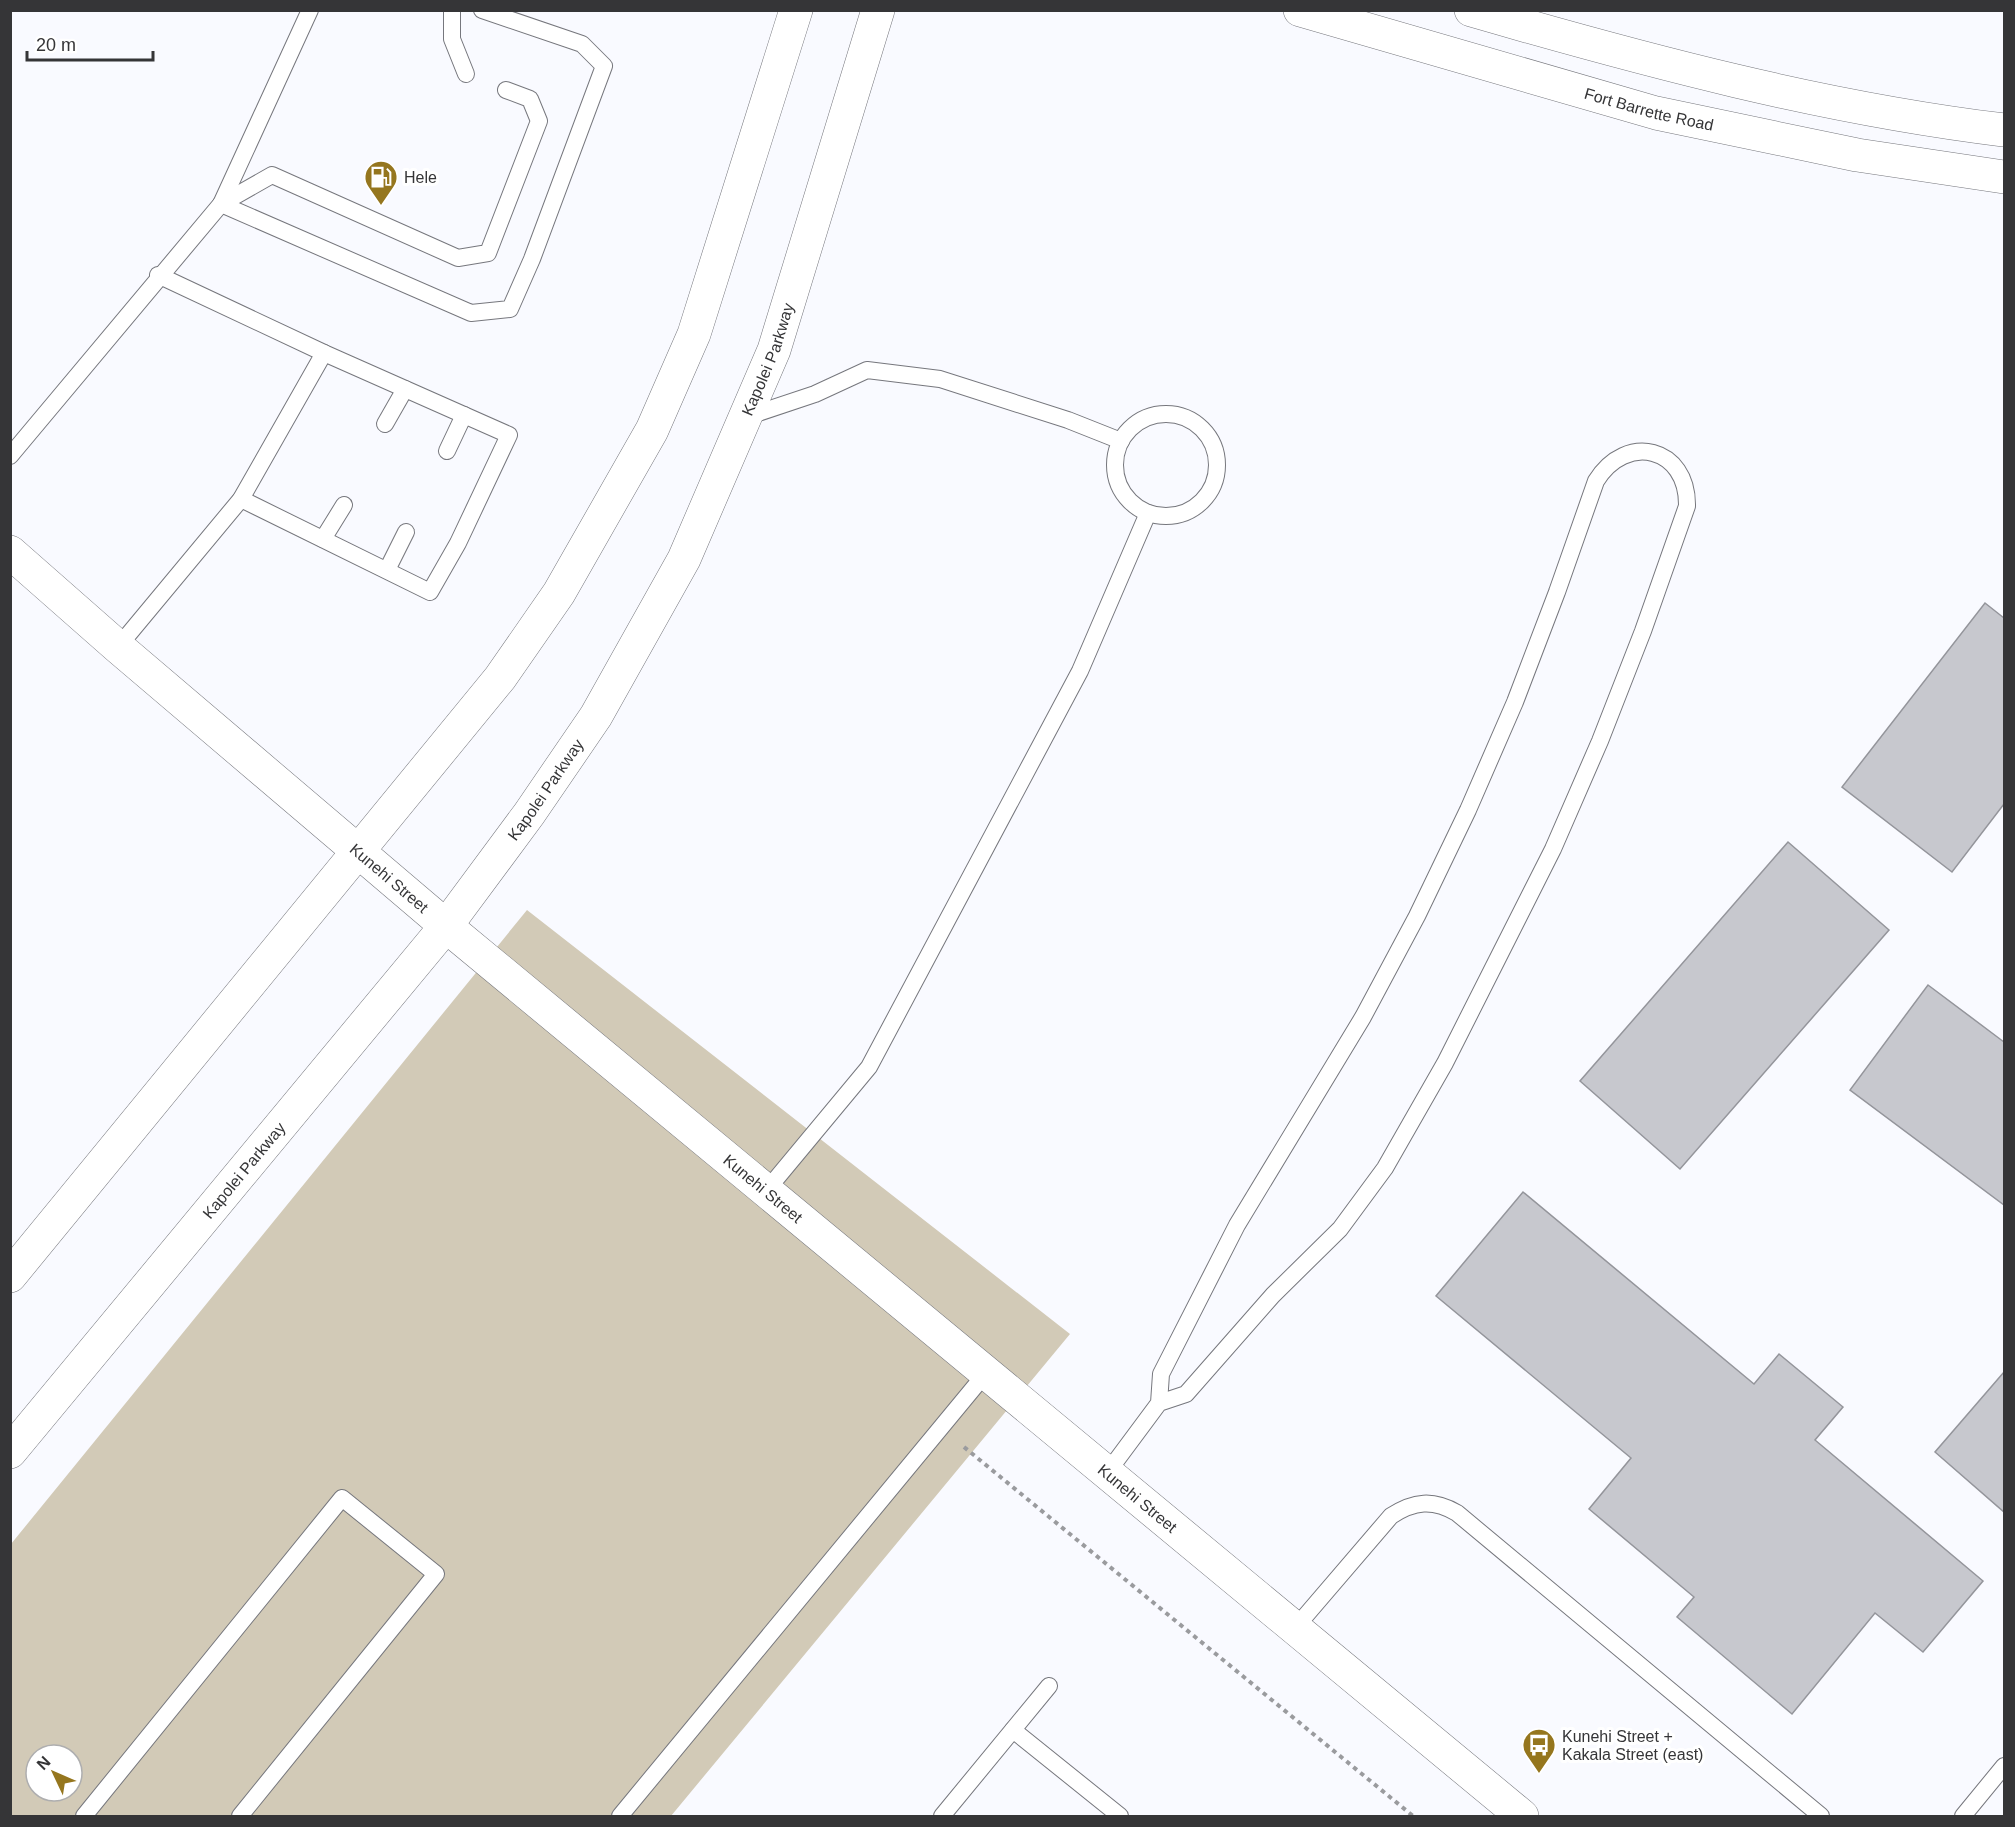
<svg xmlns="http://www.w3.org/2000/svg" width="2015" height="1827" font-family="Helvetica,sans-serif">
	<rect width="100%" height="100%" fill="#f9faff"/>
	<!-- green -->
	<path fill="#d2cab7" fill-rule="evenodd" d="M 527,910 L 1070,1334 L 671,1816 L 11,1816 L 11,1544 ZM 36,1755 L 72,1755 L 72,1791 L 36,1791 Z"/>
	<!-- building -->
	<g fill="#c7c8ce" stroke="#94959b" stroke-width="1.5">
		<path d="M 1985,603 L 2004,618 L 2004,804 L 1952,872 L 1842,787 Z"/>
		<path d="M 1788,842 L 1889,930 L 1680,1169 L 1580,1081 Z"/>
		<path d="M 1928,985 L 2004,1042 L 2004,1205 L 1850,1090 Z"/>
		<path d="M 1523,1192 L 1754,1384 L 1779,1354 L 1843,1407 L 1815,1440 L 1983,1581 L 1923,1652 L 1875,1613 L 1792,1714 L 1677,1617 L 1694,1597 L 1589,1509 L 1631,1458 L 1436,1296 Z"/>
		<path d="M 2004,1372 L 2004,1512 L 1935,1452 Z"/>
	</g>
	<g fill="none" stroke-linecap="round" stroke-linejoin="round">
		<defs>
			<g id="service">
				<path d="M 452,10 L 452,39 L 466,74"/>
				<path d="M 221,204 L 471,313 L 510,309 L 532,259 L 604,66 L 582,44 L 482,10"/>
				<path d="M 221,204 L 272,175 L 458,258 L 488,253 L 539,121 L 530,99 L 506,90"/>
				<circle cx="1166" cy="465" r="51"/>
				<path d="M 746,417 L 815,394 L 867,370 L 940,379 L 1068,420 L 1121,441"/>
				<path d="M 385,424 L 405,389"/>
				<path d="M 447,451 L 464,415"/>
				<path d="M 10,456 L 221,204 L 310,10"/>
				<path d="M 241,499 L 430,592 L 458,543 L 509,435 L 324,353"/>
				<path d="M 323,539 L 344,505"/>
				<path d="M 387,570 L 406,532"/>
				<path d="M 118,647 L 241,499 L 324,353 L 158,275"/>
				<path d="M 766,1191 L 869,1067 L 1080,671 L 1148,513"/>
				<path d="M 1107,1473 L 1159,1403 L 1161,1374 L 1237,1225 L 1363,1017 L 1417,916 L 1468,810 L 1515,702 L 1557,592 L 1596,481 C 1626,432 1688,447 1687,506 L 1643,631 L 1600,741 L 1553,849 L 1445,1063 L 1385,1168 L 1340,1229 L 1273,1295 L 1186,1394 L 1159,1403"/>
				<path d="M 1295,1628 L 1391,1516 C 1414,1501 1433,1499 1457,1513 L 1821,1816"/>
				<path d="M 1013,1730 L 1120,1816"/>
				<path d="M 84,1816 L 342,1498 L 436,1574 L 240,1816"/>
				<path d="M 620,1816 L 986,1373"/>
				<path d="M 942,1816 L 1049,1686"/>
				<path d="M 1963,1816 L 2004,1766"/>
			</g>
			<g id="minor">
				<path id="s1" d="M 10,552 L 118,647 L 446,926 L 1522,1816"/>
			</g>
			<g id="secondary">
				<path id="s2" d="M 1300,10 L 1656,113 L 1857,155 L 2004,177"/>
				<path d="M 1471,10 C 1647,61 1823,108 2004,130"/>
				<path d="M 10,1276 L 500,678 L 559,593 L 652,430 L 694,334 L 796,10"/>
				<path id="s3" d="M 10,1452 L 446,926 L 529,814 L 596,716 L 684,559 L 774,350 L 878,10"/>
			</g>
		</defs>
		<!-- service casing -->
		<use href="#service" stroke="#76777d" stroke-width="18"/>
		<!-- minor casing -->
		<use href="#minor" stroke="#76777d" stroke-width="34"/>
		<!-- secondary casing -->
		<use href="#secondary" stroke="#76777d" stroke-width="34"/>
		<!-- path -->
		<path stroke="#9a9b9e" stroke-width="4" stroke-dasharray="4.5 4.5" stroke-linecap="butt" d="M 964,1447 L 1413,1816"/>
		<!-- service -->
		<use href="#service" stroke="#fff" stroke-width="16"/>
		<!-- minor -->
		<use href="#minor" stroke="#fff" stroke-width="33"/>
		<!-- secondary -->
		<use href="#secondary" stroke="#fff" stroke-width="33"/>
	</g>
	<!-- icons -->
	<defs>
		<symbol id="fuel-pin" viewBox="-11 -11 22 30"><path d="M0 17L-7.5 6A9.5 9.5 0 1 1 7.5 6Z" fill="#95761e" stroke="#fff"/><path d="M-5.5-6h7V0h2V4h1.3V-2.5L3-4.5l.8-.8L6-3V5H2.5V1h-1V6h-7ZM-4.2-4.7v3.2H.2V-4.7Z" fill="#fff"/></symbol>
		<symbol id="bus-pin" viewBox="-11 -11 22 30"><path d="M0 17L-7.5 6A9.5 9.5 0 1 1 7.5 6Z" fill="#95761e" stroke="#fff"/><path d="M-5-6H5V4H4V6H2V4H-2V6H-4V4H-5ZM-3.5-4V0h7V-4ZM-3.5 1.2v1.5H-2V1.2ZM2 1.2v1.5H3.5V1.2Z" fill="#fff"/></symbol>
	</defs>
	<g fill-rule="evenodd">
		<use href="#fuel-pin" x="362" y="158" width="38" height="52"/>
		<use href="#bus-pin" x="1520" y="1726" width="38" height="52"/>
	</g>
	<g text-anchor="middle" stroke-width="6" stroke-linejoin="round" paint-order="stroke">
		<!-- street labels -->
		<g font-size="16" fill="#353537" stroke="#fff">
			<text dy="6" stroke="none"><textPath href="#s2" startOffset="363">Fort Barrette Road</textPath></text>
			<text dy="6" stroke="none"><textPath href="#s3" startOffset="1338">Kapolei Parkway</textPath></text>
			<text dy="6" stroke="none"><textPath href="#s3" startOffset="852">Kapolei Parkway</textPath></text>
			<text dy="6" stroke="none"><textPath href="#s1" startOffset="500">Kunehi Street</textPath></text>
			<text dy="6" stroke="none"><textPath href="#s3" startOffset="366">Kapolei Parkway</textPath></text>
			<text dy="6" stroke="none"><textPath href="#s1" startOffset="986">Kunehi Street</textPath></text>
			<text dy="6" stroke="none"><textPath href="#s1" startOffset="1472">Kunehi Street</textPath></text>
		</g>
		<!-- poi labels -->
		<g font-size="16" fill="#353537" stroke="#fff" text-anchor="start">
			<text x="404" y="183">Hele</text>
			<text x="1562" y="1742">Kunehi Street +<tspan x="1562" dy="18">Kakala Street (east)</tspan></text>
		</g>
	</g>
	<!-- border -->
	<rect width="2015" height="1827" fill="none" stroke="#353537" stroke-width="24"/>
	<!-- north arrow -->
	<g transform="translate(54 1773) rotate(314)"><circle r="28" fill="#ffffff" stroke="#aeaeaf" stroke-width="1.5"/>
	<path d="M0-4.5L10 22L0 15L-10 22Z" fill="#95761e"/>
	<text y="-9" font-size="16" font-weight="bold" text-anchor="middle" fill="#353537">N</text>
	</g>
	<!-- scale -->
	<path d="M27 51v9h126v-9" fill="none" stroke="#353537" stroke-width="3"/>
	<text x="36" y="51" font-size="18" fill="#353537" stroke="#ffffff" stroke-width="4.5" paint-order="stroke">20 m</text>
</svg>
